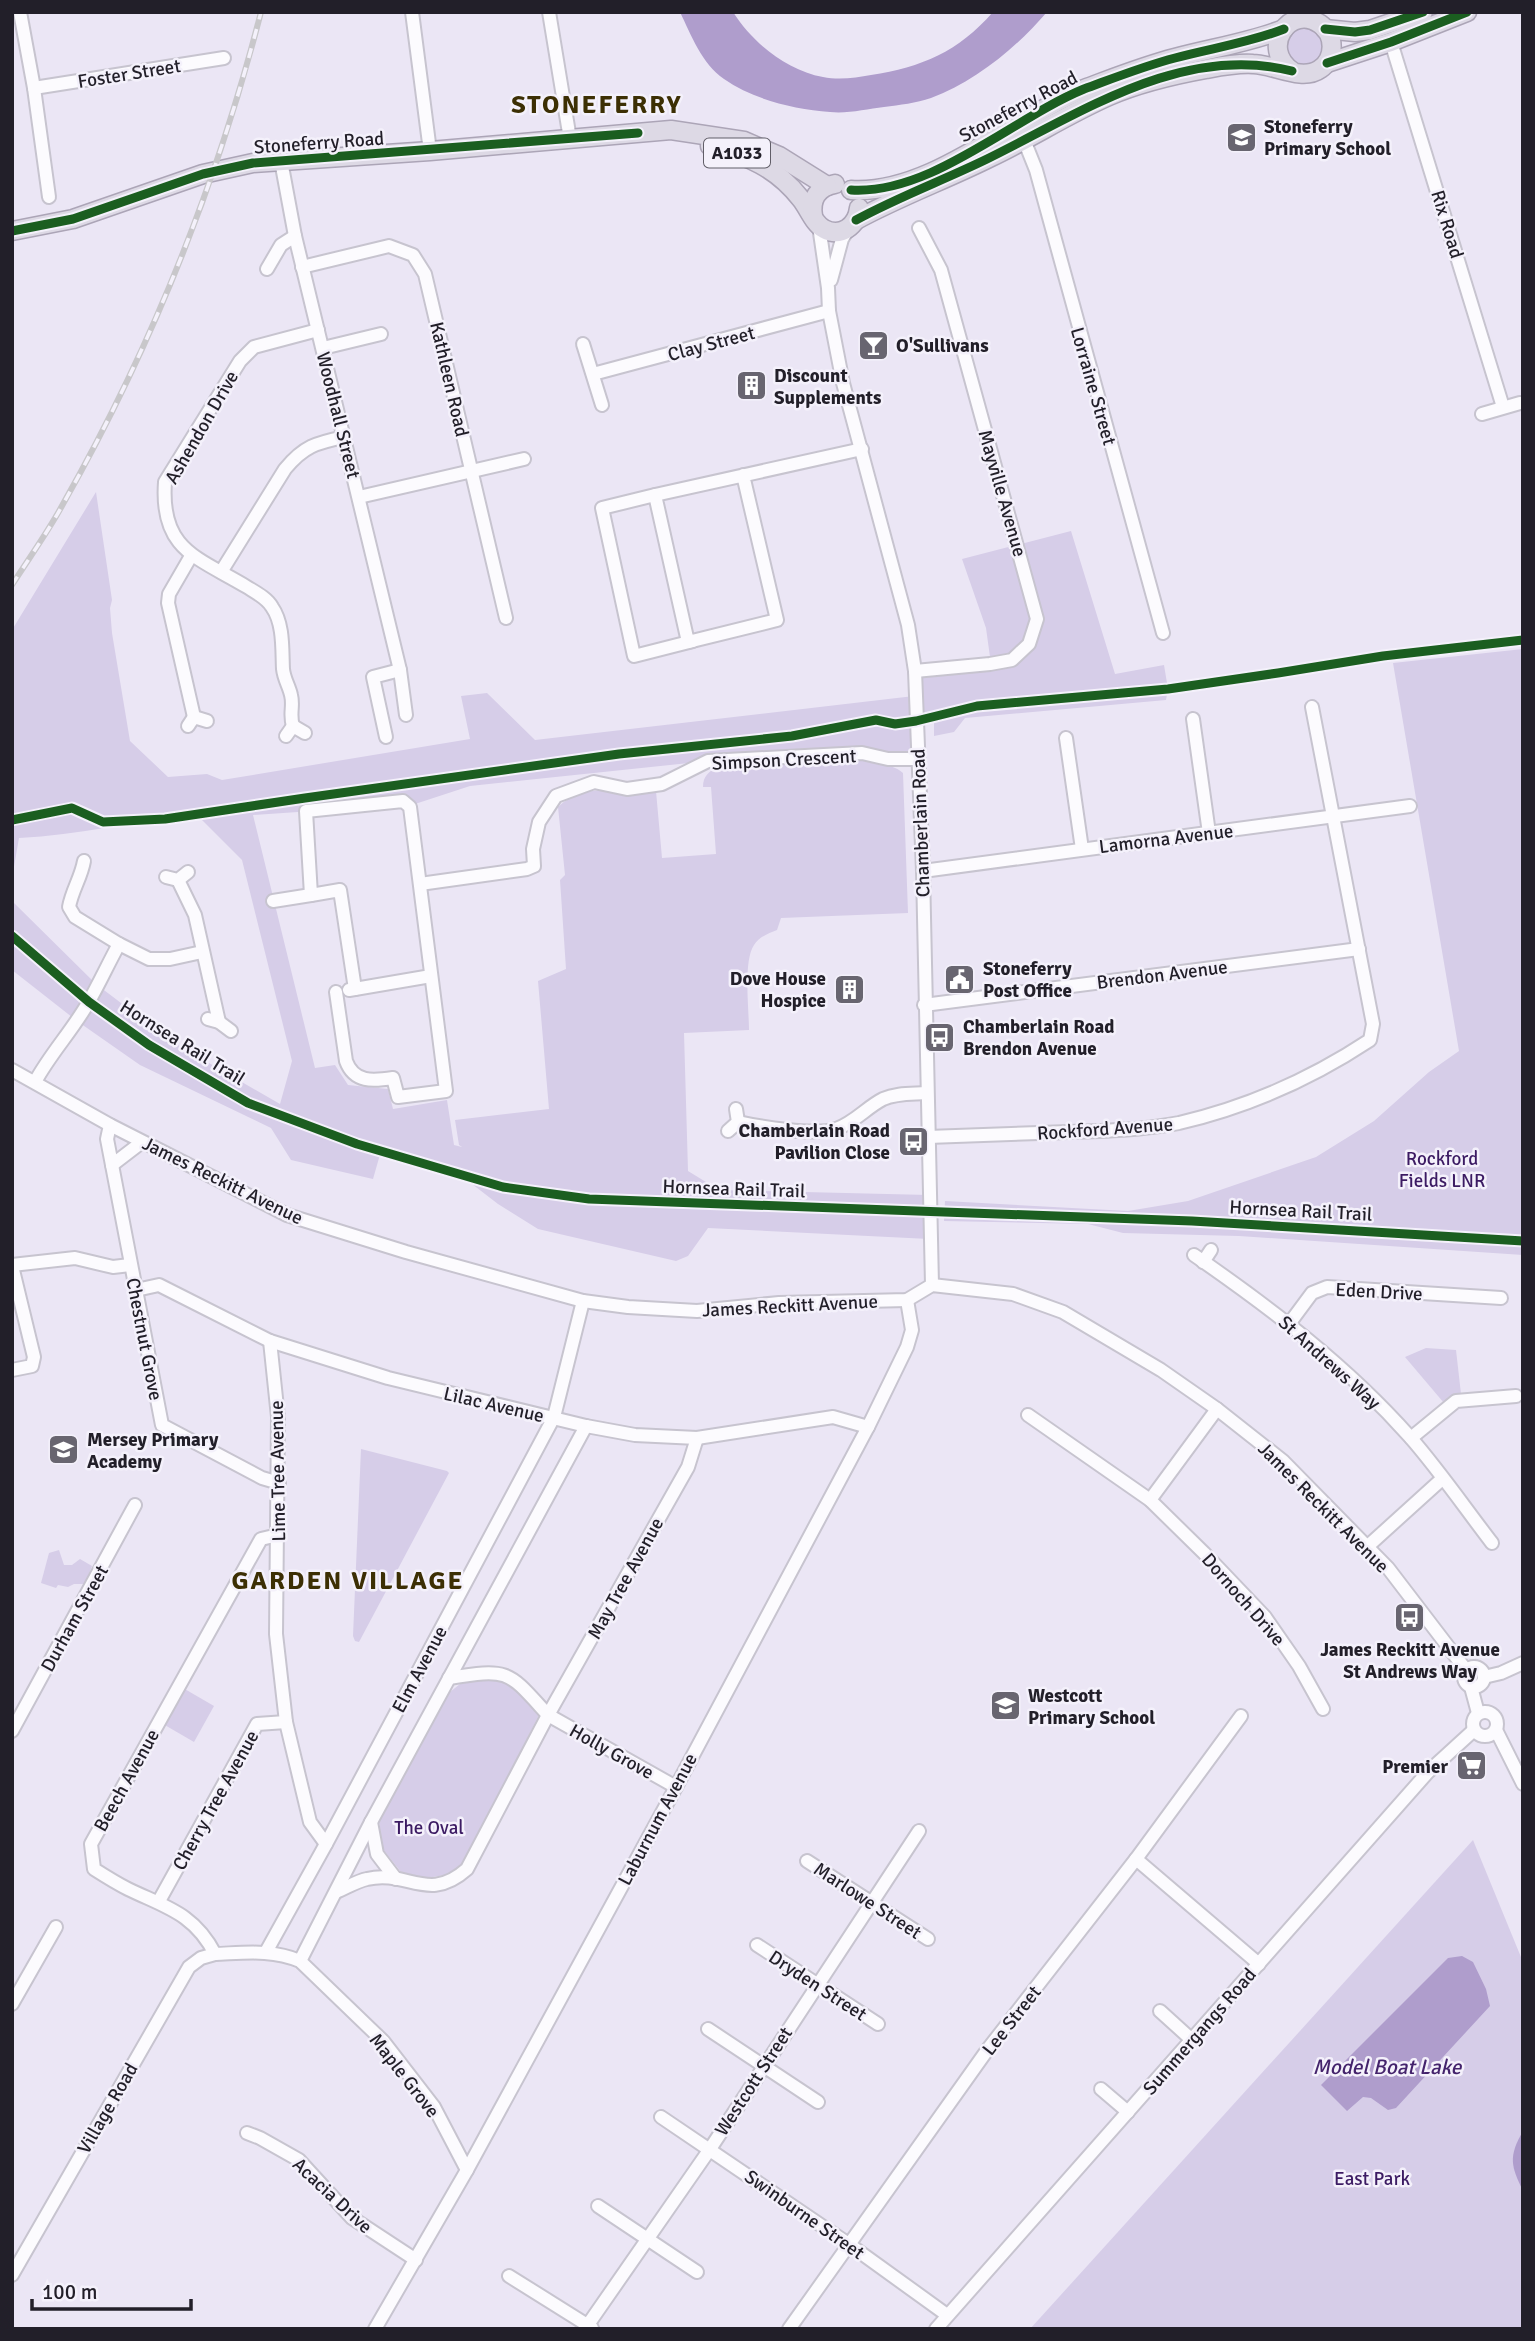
<svg xmlns="http://www.w3.org/2000/svg" width="1535" height="2341" font-family="Signika,sans-serif">
	<rect width="100%" height="100%" fill="#ebe6f5"/>
	<!-- green -->
	<g fill="#d6cde8">
		<path d="M 1311,26 L 1323,37 L 1324,55 L 1310,67 L 1292,64 L 1284,42 L 1294,28 Z"/>
		<path d="M 96,492 L 112,600 L 110,608 L 112,633 L 130,741 L 168,777 L 207,774 L 222,780 L 470,739 L 461,696 L 487,693 L 535,740 L 914,696 L 914,666 L 990,657 L 986,628 L 962,559 L 1071,531 L 1115,674 L 1164,665 L 1168,689 L 1166,700 L 965,718 L 954,732 L 934,736 L 934,717 L 917,721 L 918,759 L 862,753 L 708,761 L 470,786 L 415,804 L 253,815 L 315,1068 L 335,1065 L 348,1085 L 388,1089 L 393,1109 L 447,1100 L 454,1145 L 462,1147 L 459,1145 L 455,1120 L 549,1109 L 538,981 L 566,969 L 560,880 L 565,875 L 558,807 C 591,777 619,799 656,791 L 662,858 L 716,854 L 711,787 L 703,787 C 703,776 709,771 718,767 L 842,760 C 858,760 892,762 903,773 L 908,913 L 781,918 L 777,930 C 769,933 759,937 754,945 C 743,961 749,1010 749,1030 L 684,1033 L 688,1171 L 719,1190 L 929,1195 L 929,1239 L 708,1228 L 688,1256 L 676,1261 L 538,1229 L 498,1204 L 459,1174 L 381,1151 L 373,1179 L 291,1160 L 271,1128 L 140,1065 L 77,1021 L 12,970 L 12,901 L 96,984 L 171,1041 L 280,1104 L 292,1061 L 242,860 L 196,814 C 137,821 78,835 19,838 L 12,878 L 12,630 Z"/>
		<path d="M 1523,649 L 1523,1255 L 1239,1236 L 1123,1233 L 1088,1224 L 944,1221 L 945,1201 L 1128,1211 L 1188,1201 L 1316,1157 L 1374,1121 L 1429,1072 L 1459,1051 L 1393,663 Z"/>
		<path d="M 1426,1348 L 1456,1350 L 1461,1394 L 1444,1403 L 1405,1357 Z"/>
		<path d="M 361,1449 L 447,1471 L 449,1473 L 359,1642 L 355,1641 L 353,1636 Z"/>
		<path d="M 59,1550 L 64,1565 L 72,1565 L 80,1559 L 92,1566 L 85,1584 L 74,1584 L 68,1587 L 58,1585 L 56,1588 L 41,1583 L 49,1553 Z"/>
		<path d="M 489,1678 L 512,1684 L 539,1715 L 463,1864 L 450,1874 L 427,1878 L 401,1872 L 382,1848 L 379,1820 L 450,1692 L 460,1684 Z"/>
		<path d="M 183,1688 L 214,1706 L 194,1742 L 163,1724 Z"/>
		<path d="M 1473,1840 L 1523,1962 L 1523,2329 L 1030,2329 Z"/>
	</g>
	<!-- water -->
	<g fill="#af9dcc">
		<path d="M 680,12 L 733,12 C 753,43 786,70 823,77 C 838,80 856,78 871,75 C 922,67 958,52 993,12 L 1047,12 C 1017,47 975,82 931,98 C 916,103 900,105 884,107 C 867,109 847,114 830,112 C 794,109 754,100 724,79 C 702,64 691,35 680,12 Z"/>
		<path d="M 1462,1956 L 1473,1962 L 1486,1989 L 1490,2006 L 1396,2108 L 1388,2110 L 1371,2098 L 1363,2097 L 1347,2111 L 1321,2085 L 1448,1958 Z"/>
		<path d="M 1523,2131 L 1523,2191 C 1511,2166 1508,2157 1523,2131 Z"/>
	</g>
	<g fill="none" stroke-linecap="round" stroke-linejoin="round">
		<defs>
			<g id="minor">
				<path d="M 20,12 L 34,88 L 49,197"/>
				<path d="M 412,12 L 430,151"/>
				<path d="M 549,12 L 570,139"/>
				<path d="M 1391,42 L 1503,407"/>
				<path d="M 34,88 L 224,58"/>
				<path d="M 1024,140 L 1036,170 L 1163,633"/>
				<path d="M 281,161 L 295,236 L 400,670 L 406,715"/>
				<path d="M 819,226 L 828,288 L 829,311 L 843,383 L 908,625 L 915,671 L 923,871 L 932,1285"/>
				<path d="M 302,267 L 389,246 L 413,255 L 425,274 L 506,618"/>
				<path d="M 267,269 L 281,245 L 295,236"/>
				<path d="M 831,280 L 842,239 L 849,228"/>
				<path d="M 583,344 L 602,405"/>
				<path d="M 323,348 L 381,334"/>
				<path d="M 593,374 L 829,311"/>
				<path d="M 1482,414 L 1520,403"/>
				<path d="M 743,475 L 777,620 L 688,642 L 655,495 L 862,449"/>
				<path d="M 655,495 L 602,508 L 634,656 L 693,641"/>
				<path d="M 359,497 L 524,459"/>
				<path d="M 191,556 L 169,594 L 168,603 L 194,717"/>
				<path d="M 221,572 L 285,469 C 304,446 316,443 344,437"/>
				<path d="M 915,671 L 990,664 L 1012,660 L 1029,644 L 1037,619 L 941,270 L 919,228"/>
				<path d="M 1193,719 L 1209,833"/>
				<path d="M 188,726 L 194,717 L 207,721"/>
				<path d="M 293,726 C 289,714 294,706 291,695 C 289,686 284,679 283,669 C 282,650 284,624 272,607 C 267,598 255,592 247,587 C 197,557 160,550 165,482 L 240,361 L 254,347 L 318,330"/>
				<path d="M 286,736 L 293,726 L 305,733"/>
				<path d="M 386,737 L 373,677 L 400,670"/>
				<path d="M 1066,738 L 1082,849"/>
				<path d="M 84,861 C 81,878 72,890 69,907 L 75,917 L 119,944 L 149,959 L 170,959 L 202,952"/>
				<path d="M 923,871 L 1410,806"/>
				<path d="M 166,877 L 178,880 L 188,872"/>
				<path d="M 178,880 L 195,915 L 219,1022"/>
				<path d="M 420,884 L 527,869 L 534,866 L 533,849 L 539,822 L 556,796 L 594,782 L 627,789 L 662,784 L 708,761 L 862,753 L 888,759 L 918,759"/>
				<path d="M 273,901 L 311,895"/>
				<path d="M 349,990 L 431,976"/>
				<path d="M 336,992 L 346,1061 C 354,1083 373,1081 393,1078 L 398,1097 L 446,1091 L 410,807 L 403,801 L 306,811 L 311,895 L 340,890 L 355,989"/>
				<path d="M 924,1005 L 1359,949"/>
				<path d="M 208,1019 L 219,1022 L 231,1031"/>
				<path d="M 12,1070 L 110,1125 L 287,1215 L 406,1252 L 583,1301 L 628,1307 L 697,1311 L 779,1303 L 907,1300 L 932,1285 L 1013,1294 L 1063,1312 L 1161,1370 L 1217,1409 L 1283,1461 L 1388,1568 L 1466,1670"/>
				<path d="M 35,1082 C 50,1054 72,1031 88,1003 C 99,984 108,964 119,944"/>
				<path d="M 738,1122 C 761,1127 814,1136 836,1129 C 854,1123 867,1107 883,1099 C 896,1093 911,1094 926,1093"/>
				<path d="M 110,1125 L 107,1139 L 162,1425 L 262,1478 L 279,1483"/>
				<path d="M 728,1131 L 738,1122 L 736,1109"/>
				<path d="M 928,1137 C 975,1135 1021,1134 1067,1132 C 1105,1131 1143,1130 1179,1123 C 1248,1107 1311,1079 1370,1040 L 1373,1024 L 1312,707"/>
				<path d="M 112,1165 L 142,1142"/>
				<path d="M 1194,1255 C 1272,1309 1347,1366 1410,1437 C 1439,1470 1465,1508 1492,1543"/>
				<path d="M 1203,1262 L 1211,1250"/>
				<path d="M 12,1265 L 75,1258 L 113,1267 L 130,1265"/>
				<path d="M 12,1266 L 34,1357 L 32,1366 L 12,1370"/>
				<path d="M 136,1290 L 159,1285 L 270,1341 L 388,1378 L 586,1426 L 635,1435 L 697,1438 L 833,1417 L 868,1427"/>
				<path d="M 1289,1324 L 1312,1293 L 1327,1287 L 1501,1298"/>
				<path d="M 270,1341 L 278,1417 L 276,1634 L 286,1722 L 310,1822 L 326,1844"/>
				<path d="M 1028,1415 L 1150,1500 L 1204,1553 L 1265,1617 L 1299,1666 L 1323,1709"/>
				<path d="M 1411,1438 L 1456,1401 L 1516,1396"/>
				<path d="M 1150,1500 L 1217,1409"/>
				<path d="M 278,1535 L 261,1539 L 91,1844 L 94,1869 C 105,1876 116,1883 128,1889 C 165,1907 194,1913 215,1954 C 244,1953 272,1949 300,1961 L 383,2041 L 434,2107 L 467,2170"/>
				<path d="M 1368,1546 L 1442,1479"/>
				<circle cx="1474" cy="1677" r="10"/>
				<path d="M 1484,1677 L 1501,1673 L 1523,1663"/>
				<path d="M 1471,1687 L 1478,1713"/>
				<circle cx="1485" cy="1724" r="12"/>
				<path d="M 1496,1730 L 1523,1784"/>
				<path d="M 12,1731 L 135,1505"/>
				<path d="M 676,1787 L 548,1715 L 688,1467 L 697,1438"/>
				<path d="M 371,1822 L 377,1854 L 396,1879"/>
				<path d="M 1136,1859 L 1259,1964"/>
				<path d="M 807,1861 L 928,1939"/>
				<path d="M 336,1892 C 346,1888 357,1881 367,1879 C 407,1869 428,1904 467,1869 L 548,1715 C 508,1671 510,1668 449,1678"/>
				<path d="M 159,1901 L 257,1724 L 286,1722"/>
				<path d="M 757,1945 L 878,2024"/>
				<path d="M 266,1952 L 326,1844 L 554,1417 L 583,1301"/>
				<path d="M 300,1961 L 371,1822 L 586,1426"/>
				<path d="M 12,2004 L 56,1927"/>
				<path d="M 1160,2011 L 1192,2040"/>
				<path d="M 708,2029 L 818,2102"/>
				<path d="M 1101,2089 L 1128,2112"/>
				<path d="M 661,2117 L 850,2245 L 947,2315"/>
				<path d="M 247,2133 L 260,2138 L 299,2160 L 352,2218 L 416,2260"/>
				<path d="M 598,2206 L 697,2272"/>
				<path d="M 12,2275 L 189,1967 L 201,1958 L 215,1954"/>
				<path d="M 509,2276 L 592,2328"/>
				<path d="M 375,2329 L 467,2170 L 676,1787 L 868,1427 L 907,1347 L 912,1330 L 907,1300"/>
				<path d="M 585,2329 L 710,2149 L 919,1831"/>
				<path d="M 789,2329 L 988,2049 L 1136,1859 L 1241,1716"/>
				<path d="M 936,2329 L 1428,1772 L 1474,1730"/>
			</g>
			<g id="highway">
				<path d="M 1325,29 L 1355,32 L 1370,30 L 1423,12"/>
				<path d="M 1327,63 L 1391,42 L 1467,12"/>
				<path d="M 710,146 C 747,155 777,168 801,199 C 809,209 814,224 824,229 C 841,238 857,226 859,208"/>
				<path d="M 851,190 C 931,195 1013,118 1084,89 C 1114,78 1144,66 1175,58 C 1212,48 1248,43 1284,29"/>
				<path d="M 813,216 C 810,199 818,187 835,184"/>
				<path d="M 856,220 C 900,196 947,179 991,157 C 1031,138 1068,114 1109,96 C 1139,83 1173,75 1206,69 C 1222,66 1237,63 1253,64 C 1273,64 1302,82 1320,69 C 1335,59 1336,35 1320,24 C 1290,3 1259,48 1292,71"/>
				<path d="M 12,231 L 73,219 L 203,174 L 253,163 L 430,151 L 671,130 L 744,141 L 779,156 L 827,186"/>
			</g>
		</defs>
		<!-- minor casing -->
		<use href="#minor" stroke="#c7c4cf" stroke-width="16"/>
		<!-- highway casing -->
		<use href="#highway" stroke="#aca5b7" stroke-width="21"/>
		<!-- minor -->
		<use href="#minor" stroke="#fcfbfe" stroke-width="12"/>
		<!-- highway -->
		<use href="#highway" stroke="#ddd9e5" stroke-width="18"/>
		<defs>
			<path id="rail" d="M 12,585 C 29,558 48,532 63,504 C 150,350 217,184 261,12"/>
		</defs>
		<!-- rail casing -->
		<use href="#rail" stroke="#c8c7ca" stroke-width="6"/>
		<!-- rail -->
		<use href="#rail" stroke="#f4f1fb" stroke-width="3.5" stroke-dasharray="10" stroke-linecap="butt"/>
		<defs>
			<g id="cycleway">
				<path d="M 1325,29 L 1355,32 L 1370,30 L 1423,12"/>
				<path d="M 1327,63 L 1391,42 L 1467,12"/>
				<path d="M 851,190 C 931,195 1013,118 1084,89 C 1114,78 1144,66 1175,58 C 1212,48 1248,43 1284,29"/>
				<path d="M 856,220 C 898,197 944,180 987,159 C 1081,113 1183,43 1292,71"/>
				<path d="M 12,231 L 73,219 L 203,174 L 253,163 L 638,133"/>
				<path d="M 12,820 L 72,808 L 103,822 L 165,819 L 305,798 L 619,754 L 792,736 L 876,720 L 895,724 L 916,721 L 977,706 L 1168,689 L 1278,673 L 1383,656 L 1523,640"/>
				<path d="M 12,936 L 89,1002 L 149,1045 L 248,1103 L 357,1144 L 503,1187 L 589,1199 L 1192,1221 L 1523,1241"/>
			</g>
		</defs>
		<!-- cycleway casing -->
		<use href="#cycleway" stroke="#f4f1fb" stroke-width="13"/>
		<!-- cycleway -->
		<use href="#cycleway" stroke="#1b5e20" stroke-width="9"/>
	</g>
	<!-- icons -->
	<defs>
		<symbol id="school-square" viewBox="-11 -11 22 22"><rect x="-9" y="-9" width="18" height="18" rx="4" fill="#686570" stroke="#f4f1fb"/><path d="M0-5L7-2L0 1L-7-2ZM-4 1L0 2.5L4 1V4Q0 6-4 4Z" fill="#fff"/></symbol>
		<symbol id="bar-square" viewBox="-11 -11 22 22"><rect x="-9" y="-9" width="18" height="18" rx="4" fill="#686570" stroke="#f4f1fb"/><path d="M-6-5H6L.8 .8V4.5H3.5V6h-7V4.5H-.8V.8Z" fill="#fff"/></symbol>
		<symbol id="building-square" viewBox="-11 -11 22 22"><rect x="-9" y="-9" width="18" height="18" rx="4" fill="#686570" stroke="#f4f1fb"/><path d="M-4-6H4V6H1V3H-1V6H-4ZM-2.5-4.3h1.7v1.8h-1.7ZM.8-4.3h1.7v1.8H.8ZM-2.5-1h1.7V.8h-1.7ZM.8-1h1.7V.8H.8Z" fill="#fff"/></symbol>
		<symbol id="civic-square" viewBox="-11 -11 22 22"><rect x="-9" y="-9" width="18" height="18" rx="4" fill="#686570" stroke="#f4f1fb"/><path d="M-.6-6.5H3V-4.5H.6V-3L4-1V1h2V6H-6V1h2V-1L-.6-3ZM-1.2 2.5V6h2.4V2.5Z" fill="#fff"/></symbol>
		<symbol id="bus-square" viewBox="-11 -11 22 22"><rect x="-9" y="-9" width="18" height="18" rx="4" fill="#686570" stroke="#f4f1fb"/><path d="M-5-6H5V4H4V6H2V4H-2V6H-4V4H-5ZM-3.5-4V0h7V-4ZM-3.5 1.2v1.5H-2V1.2ZM2 1.2v1.5H3.5V1.2Z" fill="#fff"/></symbol>
		<symbol id="supermarket-square" viewBox="-11 -11 22 22"><rect x="-9" y="-9" width="18" height="18" rx="4" fill="#686570" stroke="#f4f1fb"/><path d="M-6-5.5h2.5l.6 2H6L4.5 2H-2.5L-4.4-4H-6ZM-1.5 3.2a1.3 1.3 0 1 0 .1 0ZM3 3.2a1.3 1.3 0 1 0 .1 0Z" fill="#fff"/></symbol>
	</defs>
	<g fill-rule="evenodd">
		<use href="#school-square" x="1224" y="120" width="35" height="35"/>
		<use href="#bar-square" x="856" y="328" width="35" height="35"/>
		<use href="#building-square" x="734" y="368" width="35" height="35"/>
		<use href="#civic-square" x="942" y="962" width="35" height="35"/>
		<use href="#building-square" x="832" y="972" width="35" height="35"/>
		<use href="#bus-square" x="922" y="1020" width="35" height="35"/>
		<use href="#bus-square" x="896" y="1124" width="35" height="35"/>
		<use href="#school-square" x="46" y="1432" width="35" height="35"/>
		<use href="#bus-square" x="1392" y="1600" width="35" height="35"/>
		<use href="#school-square" x="988" y="1688" width="35" height="35"/>
		<use href="#supermarket-square" x="1454" y="1748" width="35" height="35"/>
	</g>
	<g text-anchor="middle" stroke-width="5" stroke-linejoin="round" paint-order="stroke">
		<!-- shield labels -->
		<rect fill="#f4f1fb" stroke="#615e68" stroke-width="2" x="704" y="138.5" width="66" height="29" rx="5"/>
		<g font-size="18" font-weight="bold" fill="#221f29">
			<text x="737" y="159">A1033</text>
		</g>
		<!-- street labels -->
		<g font-size="19" fill="#221f29" stroke="#f4f1fb">
			<text transform="translate(129 73) rotate(-9)" y="7">Foster Street</text>
			<text transform="translate(1018 106) rotate(-28)" y="7">Stoneferry Road</text>
			<text transform="translate(319 142) rotate(-4)" y="7">Stoneferry Road</text>
			<text transform="translate(1448 224) rotate(73)" y="7">Rix Road</text>
			<text transform="translate(711 343) rotate(-15)" y="7">Clay Street</text>
			<text transform="translate(450 379) rotate(77)" y="7">Kathleen Road</text>
			<text transform="translate(1094 386) rotate(74)" y="7">Lorraine Street</text>
			<text transform="translate(339 415) rotate(76)" y="7">Woodhall Street</text>
			<text transform="translate(201 427) rotate(-60)" y="7">Ashendon Drive</text>
			<text transform="translate(1003 493) rotate(74)" y="7">Mayville Avenue</text>
			<text transform="translate(784 759) rotate(-3)" y="7">Simpson Crescent</text>
			<text transform="translate(920 823) rotate(-92)" y="7">Chamberlain Road</text>
			<text transform="translate(1166 838) rotate(-7)" y="7">Lamorna Avenue</text>
			<text transform="translate(1162 974) rotate(-7)" y="7">Brendon Avenue</text>
			<text transform="translate(183 1042) rotate(32)" y="7">Hornsea Rail Trail</text>
			<text transform="translate(1105 1128) rotate(-4)" y="7">Rockford Avenue</text>
			<text transform="translate(223 1180) rotate(26)" y="7">James Reckitt Avenue</text>
			<text transform="translate(734 1188) rotate(2)" y="7">Hornsea Rail Trail</text>
			<text transform="translate(1301 1210) rotate(3)" y="7">Hornsea Rail Trail</text>
			<text transform="translate(1379 1291) rotate(3)" y="7">Eden Drive</text>
			<text transform="translate(790 1305) rotate(-3)" y="7">James Reckitt Avenue</text>
			<text transform="translate(145 1339) rotate(79)" y="7">Chestnut Grove</text>
			<text transform="translate(1330 1362) rotate(42)" y="7">St Andrews Way</text>
			<text transform="translate(494 1404) rotate(13)" y="7">Lilac Avenue</text>
			<text transform="translate(277 1471) rotate(-91)" y="7">Lime Tree Avenue</text>
			<text transform="translate(1324 1507) rotate(45)" y="7">James Reckitt Avenue</text>
			<text transform="translate(625 1578) rotate(-61)" y="7">May Tree Avenue</text>
			<text transform="translate(1244 1599) rotate(49)" y="7">Dornoch Drive</text>
			<text transform="translate(74 1618) rotate(-61)" y="7">Durham Street</text>
			<text transform="translate(419 1669) rotate(-62)" y="7">Elm Avenue</text>
			<text transform="translate(612 1751) rotate(29)" y="7">Holly Grove</text>
			<text transform="translate(126 1780) rotate(-61)" y="7">Beech Avenue</text>
			<text transform="translate(215 1800) rotate(-61)" y="7">Cherry Tree Avenue</text>
			<text transform="translate(657 1819) rotate(-62)" y="7">Laburnum Avenue</text>
			<text transform="translate(868 1900) rotate(33)" y="7">Marlowe Street</text>
			<text transform="translate(818 1985) rotate(33)" y="7">Dryden Street</text>
			<text transform="translate(1011 2020) rotate(-52)" y="7">Lee Street</text>
			<text transform="translate(1199 2031) rotate(-49)" y="7">Summergangs Road</text>
			<text transform="translate(405 2075) rotate(52)" y="7">Maple Grove</text>
			<text transform="translate(753 2081) rotate(-57)" y="7">Westcott Street</text>
			<text transform="translate(107 2108) rotate(-60)" y="7">Village Road</text>
			<text transform="translate(333 2195) rotate(43)" y="7">Acacia Drive</text>
			<text transform="translate(805 2214) rotate(35)" y="7">Swinburne Street</text>
		</g>
		<!-- poi labels -->
		<g font-size="19" font-weight="bold" fill="#221f29" stroke="#f4f1fb" text-anchor="start">
			<text x="1264" y="133">Stoneferry<tspan x="1264" dy="22">Primary School</tspan></text>
			<text x="896" y="352">O'Sullivans</text>
			<text x="774" y="382">Discount<tspan x="774" dy="22">Supplements</tspan></text>
			<text x="983" y="975">Stoneferry<tspan x="983" dy="22">Post Office</tspan></text>
			<text x="826" y="985" text-anchor="end">Dove House<tspan x="826" dy="22">Hospice</tspan></text>
			<text x="963" y="1033">Chamberlain Road<tspan x="963" dy="22">Brendon Avenue</tspan></text>
			<text x="890" y="1137" text-anchor="end">Chamberlain Road<tspan x="890" dy="22">Pavilion Close</tspan></text>
			<text x="87" y="1446">Mersey Primary<tspan x="87" dy="22">Academy</tspan></text>
			<text x="1410" y="1656" text-anchor="middle">James Reckitt Avenue<tspan x="1410" dy="22">St Andrews Way</tspan></text>
			<text x="1028" y="1702">Westcott<tspan x="1028" dy="22">Primary School</tspan></text>
			<text x="1448" y="1773" text-anchor="end">Premier</text>
		</g>
		<!-- park labels -->
		<g font-size="19" fill="#3c1b63" stroke="#f4f1fb">
			<text x="1442" y="1165">Rockford<tspan x="1442" dy="22">Fields LNR</tspan></text>
			<text x="429" y="1834">The Oval</text>
			<text x="1372" y="2185">East Park</text>
		</g>
		<!-- water labels -->
		<g font-size="21" font-style="italic" fill="#44236c" stroke="#f4f1fb">
			<text x="1387" y="2074">Model Boat Lake</text>
		</g>
		<!-- district labels -->
		<g font-size="26" font-weight="bold" letter-spacing="2" fill="#3c2f04" stroke="#f4f1fb">
			<text x="597" y="113">STONEFERRY</text>
			<text x="348" y="1589">GARDEN VILLAGE</text>
		</g>
	</g>
	<!-- border -->
	<rect width="1535" height="2341" fill="none" stroke="#221f29" stroke-width="28"/>
	<!-- scale -->
	<path d="M32 2299v10h159v-10" fill="none" stroke="#221f29" stroke-width="3.5"/>
	<text x="42" y="2299" font-size="21" fill="#221f29" stroke="#f4f1fb" stroke-width="5" paint-order="stroke">100 m</text>
</svg>
